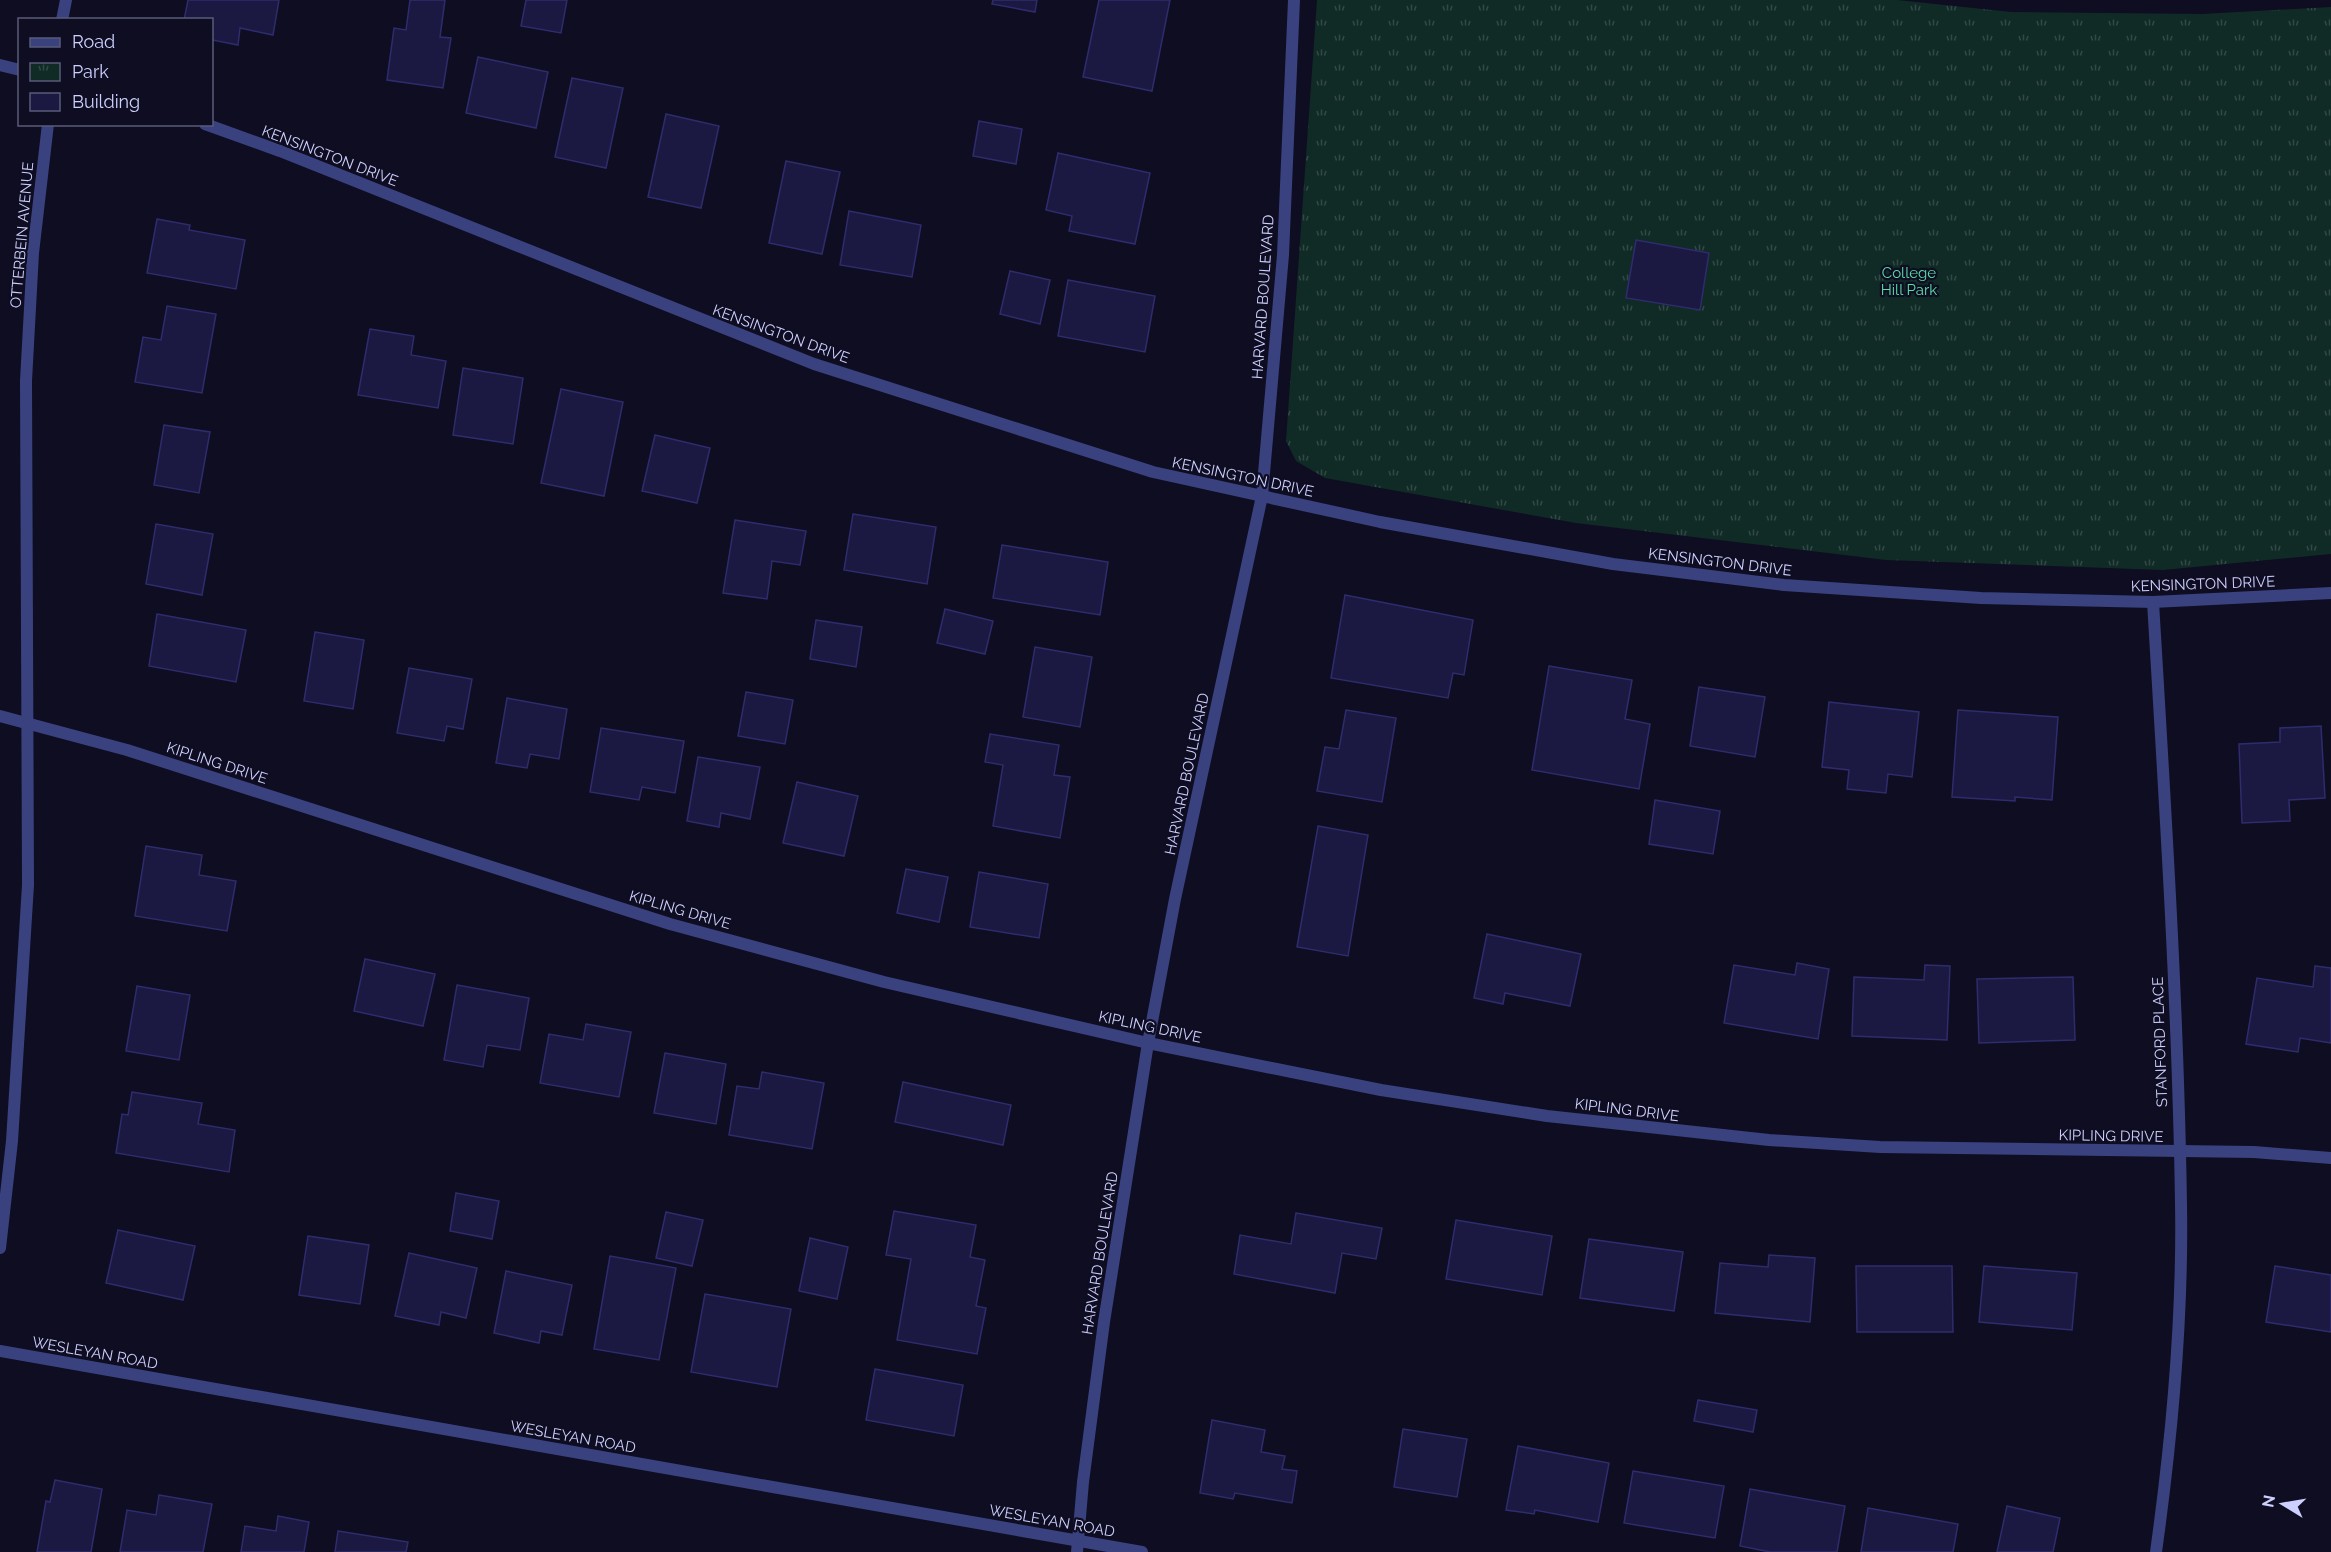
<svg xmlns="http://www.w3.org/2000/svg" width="2331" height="1552" font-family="Raleway,sans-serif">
	<defs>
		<pattern id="park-tufts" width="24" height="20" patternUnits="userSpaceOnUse" patternTransform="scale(1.5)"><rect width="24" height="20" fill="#102a25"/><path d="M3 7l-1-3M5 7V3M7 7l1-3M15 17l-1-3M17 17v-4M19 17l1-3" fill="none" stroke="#324846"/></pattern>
	</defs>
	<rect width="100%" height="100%" fill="#0e0d21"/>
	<!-- park -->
	<path fill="url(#park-tufts)" d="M 1317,0 L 1897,0 L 2011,12 L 2202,14 L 2331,7 L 2331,554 L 2163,570 L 1886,560 L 1576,523 L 1325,478 L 1296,461 L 1286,441 Z"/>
	<!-- building -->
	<g fill="#1b1941" stroke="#2f2c6d" stroke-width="1.5">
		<path d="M 188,0 L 279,0 L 273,35 L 240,28 L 238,45 L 212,40 L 212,20 L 184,20 Z"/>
		<path d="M 410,0 L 445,0 L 440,37 L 451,38 L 443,88 L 387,80 L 394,28 L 406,30 Z"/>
		<path d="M 526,0 L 567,0 L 561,33 L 521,26 Z"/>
		<path d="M 993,0 L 1037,0 L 1035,12 L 992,4 Z"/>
		<path d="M 1099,0 L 1170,0 L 1152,91 L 1083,77 Z"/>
		<path d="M 478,57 L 548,72 L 536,128 L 466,113 Z"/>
		<path d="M 572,78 L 623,88 L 606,168 L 555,157 Z"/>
		<path d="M 666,114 L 719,126 L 701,208 L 648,197 Z"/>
		<path d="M 979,121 L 1022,129 L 1016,164 L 973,156 Z"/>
		<path d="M 1058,153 L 1150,173 L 1135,244 L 1069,231 L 1072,216 L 1046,210 Z"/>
		<path d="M 786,161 L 840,172 L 822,254 L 769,243 Z"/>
		<path d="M 849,211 L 921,225 L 912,277 L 840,265 Z"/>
		<path d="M 157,219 L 190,225 L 189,230 L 245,240 L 236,289 L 147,273 Z"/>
		<path d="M 1636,240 L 1709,253 L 1700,310 L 1626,298 Z"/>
		<path d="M 1010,271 L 1050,280 L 1040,324 L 1000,314 Z"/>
		<path d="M 1068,280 L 1155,296 L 1145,352 L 1058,336 Z"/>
		<path d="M 167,306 L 216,314 L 202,393 L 135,382 L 143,337 L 161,340 Z"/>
		<path d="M 370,329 L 414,336 L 411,355 L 446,361 L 438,408 L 358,395 Z"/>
		<path d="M 463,368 L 523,378 L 513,444 L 453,435 Z"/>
		<path d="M 561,389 L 623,402 L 604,496 L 541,483 Z"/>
		<path d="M 164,425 L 210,432 L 199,493 L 154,485 Z"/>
		<path d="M 655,435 L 710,448 L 697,503 L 642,491 Z"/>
		<path d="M 853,514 L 936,527 L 927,584 L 844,570 Z"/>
		<path d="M 735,520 L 806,531 L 800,565 L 772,561 L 767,599 L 723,593 Z"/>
		<path d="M 156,524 L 213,534 L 202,595 L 146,584 Z"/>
		<path d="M 1002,545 L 1108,562 L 1100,615 L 993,598 Z"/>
		<path d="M 1345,595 L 1473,620 L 1464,675 L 1453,673 L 1448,698 L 1331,678 Z"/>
		<path d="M 945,609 L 993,621 L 985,654 L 937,643 Z"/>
		<path d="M 157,614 L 246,630 L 236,682 L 149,666 Z"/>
		<path d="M 816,620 L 862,627 L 856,667 L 810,659 Z"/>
		<path d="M 315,632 L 364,640 L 353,709 L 304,701 Z"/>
		<path d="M 1035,647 L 1092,657 L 1080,727 L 1023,717 Z"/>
		<path d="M 1549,666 L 1632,680 L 1625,719 L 1650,724 L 1639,789 L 1532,770 Z"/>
		<path d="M 409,668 L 472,679 L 463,729 L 447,726 L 444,741 L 397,733 Z"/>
		<path d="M 1699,687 L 1765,697 L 1755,757 L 1690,746 Z"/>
		<path d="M 746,692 L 793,700 L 785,744 L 738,736 Z"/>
		<path d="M 507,698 L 567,709 L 559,759 L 530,754 L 527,768 L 496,763 Z"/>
		<path d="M 1829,702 L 1919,712 L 1912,777 L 1888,774 L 1886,793 L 1847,789 L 1849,770 L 1822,767 Z"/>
		<path d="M 1346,710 L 1396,718 L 1382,802 L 1317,791 L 1325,747 L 1339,749 Z"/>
		<path d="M 1958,710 L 2058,717 L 2052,800 L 2015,797 L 2015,801 L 1952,797 Z"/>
		<path d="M 2321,726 L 2325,798 L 2289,800 L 2290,821 L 2242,823 L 2239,744 L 2280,742 L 2280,728 Z"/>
		<path d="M 601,728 L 684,741 L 675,793 L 642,787 L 639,800 L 590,792 Z"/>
		<path d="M 990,734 L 1059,745 L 1054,775 L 1070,777 L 1060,838 L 993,826 L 1003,765 L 985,762 Z"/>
		<path d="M 698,757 L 760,767 L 750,819 L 721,813 L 719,827 L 687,821 Z"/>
		<path d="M 797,782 L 858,796 L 844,856 L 783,843 Z"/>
		<path d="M 1655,800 L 1720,811 L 1713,854 L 1649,844 Z"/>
		<path d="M 1318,826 L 1368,835 L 1348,956 L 1297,947 Z"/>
		<path d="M 146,846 L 202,855 L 199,875 L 236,881 L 227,931 L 135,916 Z"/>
		<path d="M 906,869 L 948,877 L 939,922 L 897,913 Z"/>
		<path d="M 979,872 L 1048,884 L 1039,938 L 970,927 Z"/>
		<path d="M 1487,934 L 1581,954 L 1570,1006 L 1505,993 L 1503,1004 L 1474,998 Z"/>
		<path d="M 365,959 L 435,974 L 423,1026 L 354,1011 Z"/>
		<path d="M 1797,963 L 1829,969 L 1818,1039 L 1724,1023 L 1734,965 L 1795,975 Z"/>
		<path d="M 1925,965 L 1950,966 L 1947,1040 L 1852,1036 L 1854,977 L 1924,980 Z"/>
		<path d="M 2315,966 L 2331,968 L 2331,1043 L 2300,1038 L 2298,1052 L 2246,1044 L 2257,978 L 2313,987 Z"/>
		<path d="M 2073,977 L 2075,1040 L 1979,1043 L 1977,979 Z"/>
		<path d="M 457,985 L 529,998 L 520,1050 L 487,1045 L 483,1067 L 444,1060 Z"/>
		<path d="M 137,986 L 190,995 L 179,1060 L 126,1051 Z"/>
		<path d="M 586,1024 L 631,1032 L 619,1097 L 540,1083 L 549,1034 L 583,1040 Z"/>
		<path d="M 665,1053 L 726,1064 L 716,1124 L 654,1113 Z"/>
		<path d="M 762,1072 L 824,1083 L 812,1149 L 729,1135 L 737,1086 L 759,1089 Z"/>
		<path d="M 903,1082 L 1011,1105 L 1003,1145 L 895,1122 Z"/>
		<path d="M 132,1092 L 202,1103 L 198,1124 L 235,1130 L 229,1172 L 116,1153 L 122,1114 L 128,1115 Z"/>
		<path d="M 456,1193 L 499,1201 L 492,1239 L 450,1231 Z"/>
		<path d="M 894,1211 L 976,1225 L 970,1257 L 985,1260 L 976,1306 L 986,1308 L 977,1354 L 897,1340 L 911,1259 L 886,1255 Z"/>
		<path d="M 666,1212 L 703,1220 L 692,1266 L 656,1258 Z"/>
		<path d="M 1296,1213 L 1382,1228 L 1376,1259 L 1342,1253 L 1335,1293 L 1234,1274 L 1240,1235 L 1291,1244 Z"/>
		<path d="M 1456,1220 L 1552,1236 L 1542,1295 L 1446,1279 Z"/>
		<path d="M 118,1230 L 195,1246 L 183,1300 L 106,1283 Z"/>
		<path d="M 308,1236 L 369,1245 L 360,1304 L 299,1295 Z"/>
		<path d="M 810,1238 L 848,1247 L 837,1299 L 799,1291 Z"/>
		<path d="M 1589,1239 L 1683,1252 L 1674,1311 L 1580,1298 Z"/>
		<path d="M 409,1253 L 477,1268 L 466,1318 L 441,1312 L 439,1325 L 395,1316 Z"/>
		<path d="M 1769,1255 L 1815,1258 L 1810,1322 L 1715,1313 L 1720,1263 L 1768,1267 Z"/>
		<path d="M 610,1256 L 676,1268 L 659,1360 L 594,1349 Z"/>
		<path d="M 1856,1266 L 1952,1266 L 1953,1332 L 1857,1332 Z"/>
		<path d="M 1984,1266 L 2077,1273 L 2072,1330 L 1979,1322 Z"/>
		<path d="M 2275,1266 L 2331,1275 L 2331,1332 L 2266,1322 Z"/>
		<path d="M 506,1271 L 572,1285 L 562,1335 L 541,1331 L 539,1343 L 494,1333 Z"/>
		<path d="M 705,1294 L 791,1309 L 777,1387 L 691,1372 Z"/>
		<path d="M 875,1369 L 963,1385 L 954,1436 L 866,1420 Z"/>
		<path d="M 1698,1400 L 1757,1410 L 1753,1432 L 1694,1421 Z"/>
		<path d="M 1212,1420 L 1265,1430 L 1261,1452 L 1285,1456 L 1282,1469 L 1297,1471 L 1292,1503 L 1235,1493 L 1233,1499 L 1200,1493 Z"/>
		<path d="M 1403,1429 L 1467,1439 L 1457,1497 L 1394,1487 Z"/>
		<path d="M 1518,1446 L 1609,1463 L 1598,1522 L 1535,1510 L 1534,1514 L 1506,1510 Z"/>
		<path d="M 1633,1471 L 1724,1486 L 1715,1538 L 1624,1523 Z"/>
		<path d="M 55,1480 L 102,1489 L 91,1552 L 37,1552 L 46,1501 L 50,1502 Z"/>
		<path d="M 1750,1489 L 1845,1506 L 1837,1552 L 1770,1552 L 1740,1546 Z"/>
		<path d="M 159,1495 L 212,1504 L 203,1552 L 120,1552 L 127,1510 L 156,1515 Z"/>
		<path d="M 2007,1506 L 2060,1518 L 2053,1552 L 1997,1552 Z"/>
		<path d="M 1868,1508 L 1958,1524 L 1953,1552 L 1861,1552 Z"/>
		<path d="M 278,1516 L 309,1522 L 304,1552 L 241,1552 L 245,1526 L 276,1531 Z"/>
		<path d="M 338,1531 L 408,1542 L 406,1552 L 335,1552 Z"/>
	</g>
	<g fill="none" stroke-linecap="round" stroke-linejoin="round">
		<!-- minor -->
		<g stroke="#39417f" stroke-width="12">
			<path d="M 62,20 L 66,0"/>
			<path d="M 0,65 L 20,70"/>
			<path d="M 205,124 L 280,151 L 814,364 L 1153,472 L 1380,522 L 1613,564 L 1784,585 L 1981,598 L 2153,602 L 2331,593"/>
			<path d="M 2153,602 C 2165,803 2178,1004 2181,1204 C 2183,1320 2172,1437 2156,1552"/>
			<path d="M 0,716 L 127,750 L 670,924 L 884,982 L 1148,1043 L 1381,1090 L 1547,1116 L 1769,1140 L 1880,1147 L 2254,1152 L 2331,1158"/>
			<path d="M 0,1248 L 12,1141 L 28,885 L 26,381 L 33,253 L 48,124"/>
			<path d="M 0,1351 L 1142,1552"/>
			<path d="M 1077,1552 L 1083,1482 L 1104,1322 L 1148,1043 L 1175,899 L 1262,496 L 1283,255 L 1294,0"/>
		</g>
	</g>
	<g text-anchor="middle" stroke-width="4.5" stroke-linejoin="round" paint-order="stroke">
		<!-- street labels -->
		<g font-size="15" fill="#cdcffe" stroke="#0e0d21">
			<text transform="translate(330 156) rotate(21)" y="5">KENSINGTON DRIVE</text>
			<text transform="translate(22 235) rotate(-85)" y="5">OTTERBEIN AVENUE</text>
			<text transform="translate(1263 297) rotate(-86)" y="5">HARVARD BOULEVARD</text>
			<text transform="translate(781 334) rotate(20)" y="5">KENSINGTON DRIVE</text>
			<text transform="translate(1243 477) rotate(12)" y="5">KENSINGTON DRIVE</text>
			<text transform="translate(1720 562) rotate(7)" y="5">KENSINGTON DRIVE</text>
			<text transform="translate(2203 584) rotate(-2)" y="5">KENSINGTON DRIVE</text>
			<text transform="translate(217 763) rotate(18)" y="5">KIPLING DRIVE</text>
			<text transform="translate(1187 774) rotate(-78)" y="5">HARVARD BOULEVARD</text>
			<text transform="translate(680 910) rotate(16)" y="5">KIPLING DRIVE</text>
			<text transform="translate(1150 1027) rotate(12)" y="5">KIPLING DRIVE</text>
			<text transform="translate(2160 1042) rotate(-92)" y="5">STANFORD PLACE</text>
			<text transform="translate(1627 1110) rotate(7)" y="5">KIPLING DRIVE</text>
			<text transform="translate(2111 1136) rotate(1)" y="5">KIPLING DRIVE</text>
			<text transform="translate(1100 1253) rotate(-81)" y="5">HARVARD BOULEVARD</text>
			<text transform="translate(95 1353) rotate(10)" y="5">WESLEYAN ROAD</text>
			<text transform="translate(573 1437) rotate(10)" y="5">WESLEYAN ROAD</text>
			<text transform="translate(1052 1521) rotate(10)" y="5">WESLEYAN ROAD</text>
		</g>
		<!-- park labels -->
		<g font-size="15" fill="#5adda8" stroke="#0e0d21">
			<text x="1909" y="278">College<tspan x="1909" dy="17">Hill Park</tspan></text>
		</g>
	</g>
	<!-- legend -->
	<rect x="18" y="18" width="195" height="108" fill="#0e0d21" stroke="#5a5b79" stroke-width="1.5"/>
	<rect x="30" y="38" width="30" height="9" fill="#39417f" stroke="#5a5b79" stroke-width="1.5"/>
	<text x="72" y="48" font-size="18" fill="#cdcffe">Road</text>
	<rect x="30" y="63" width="30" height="18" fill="url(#park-tufts)" stroke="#5a5b79" stroke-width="1.5"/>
	<text x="72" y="78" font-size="18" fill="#cdcffe">Park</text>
	<rect x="30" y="93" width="30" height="18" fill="#1b1941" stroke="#5a5b79" stroke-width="1.5"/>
	<text x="72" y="108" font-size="18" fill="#cdcffe">Building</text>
	<!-- north arrow -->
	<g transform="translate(2283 1504) rotate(281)" stroke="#0e0d21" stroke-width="4.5" paint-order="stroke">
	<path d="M0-4.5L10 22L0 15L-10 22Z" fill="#cdcffe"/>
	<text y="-9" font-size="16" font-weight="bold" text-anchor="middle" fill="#cdcffe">N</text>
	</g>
</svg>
